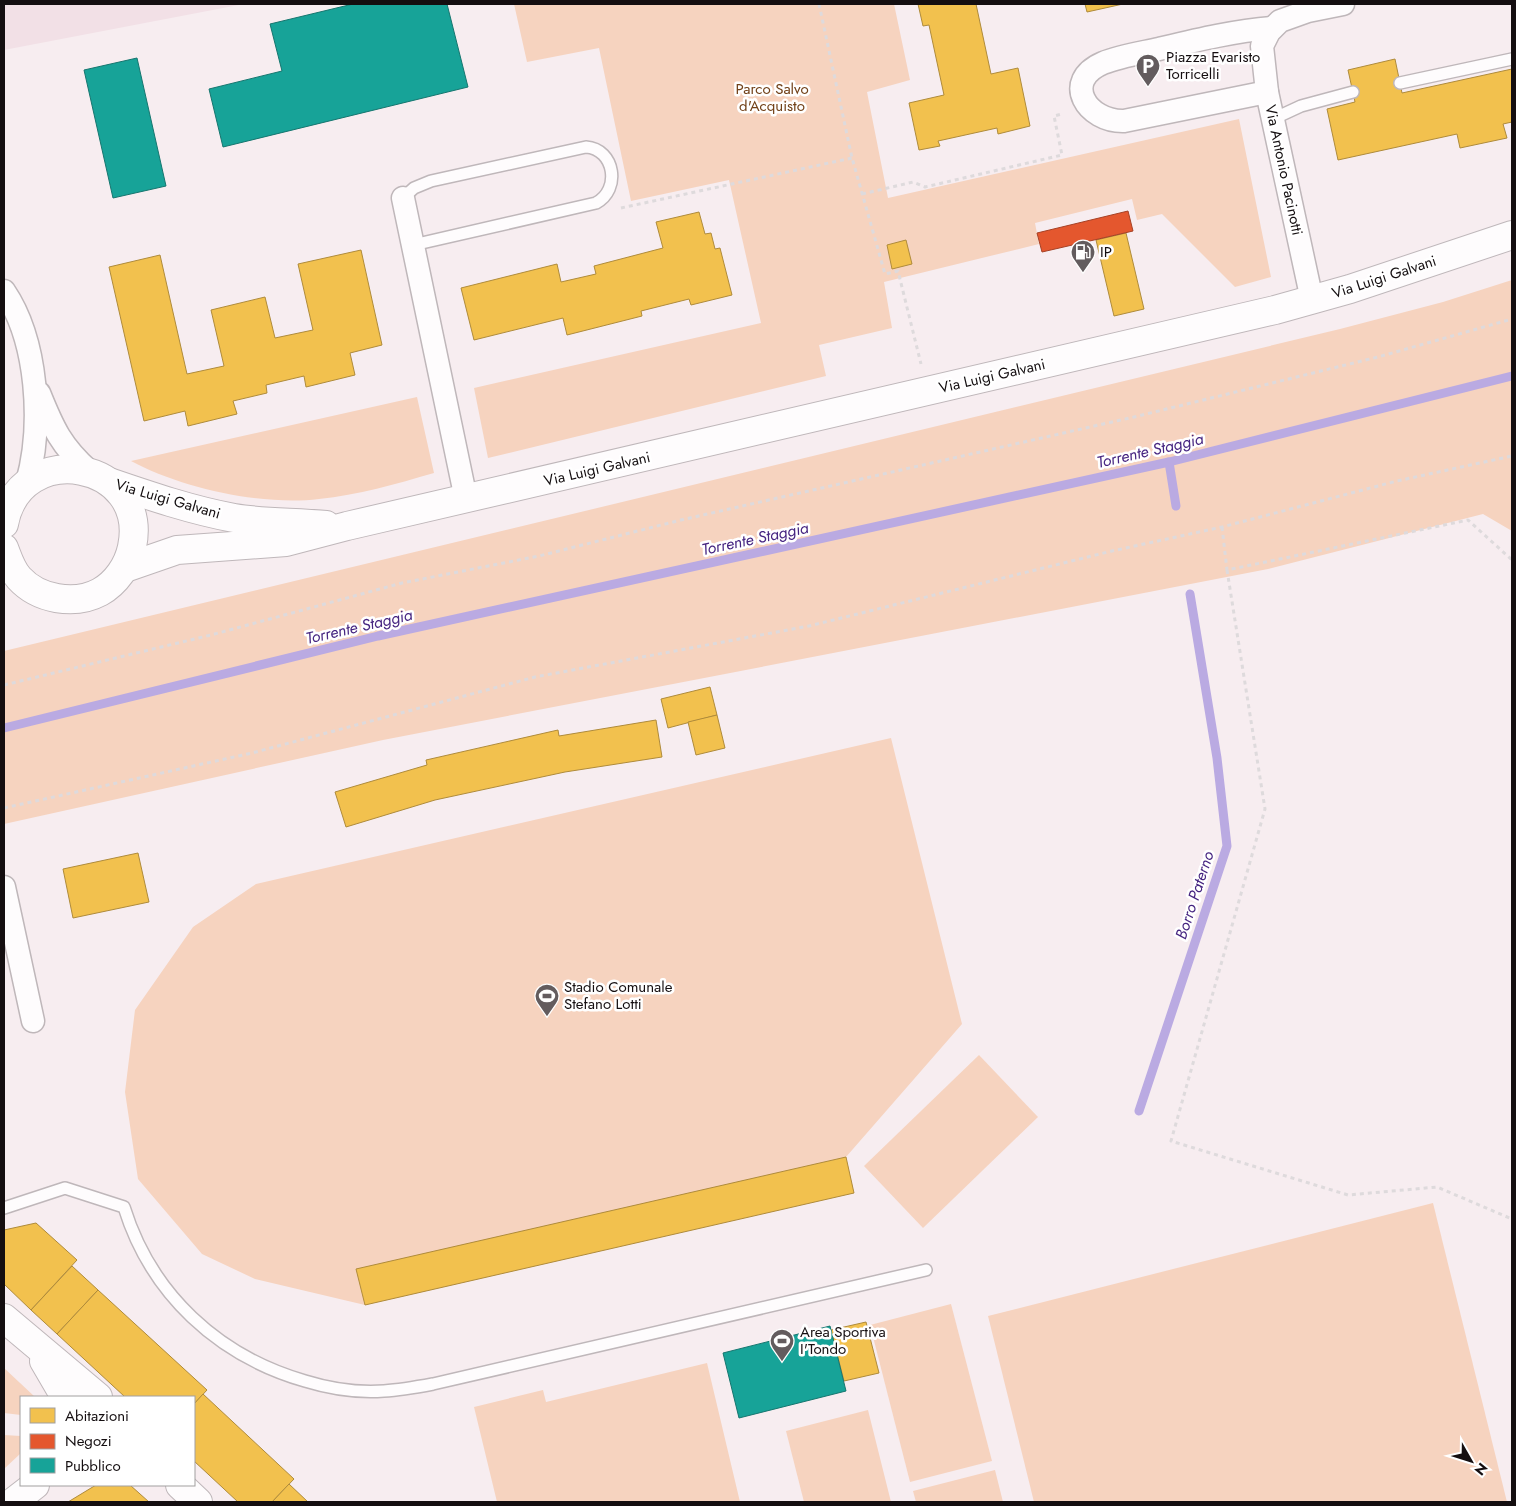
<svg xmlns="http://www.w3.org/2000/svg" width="1516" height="1506" font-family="Jost,sans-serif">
	<rect width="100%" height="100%" fill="#f7edf0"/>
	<!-- built -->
	<path fill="#f2e0e6" d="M 4,4 L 244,4 L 4,50 Z"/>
	<!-- green -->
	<g fill="#f6d3bf">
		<path d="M 514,4 L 894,4 L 910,80 L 867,92 L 888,198 L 1239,119 L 1271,277 L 1235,287 L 1162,214 L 1137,220 L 1132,199 L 1035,223 L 1039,244 L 884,282 L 892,328 L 819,345 L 826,376 L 488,458 L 474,388 L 761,323 L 729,180 L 631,201 L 599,48 L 527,62 Z"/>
		<path d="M 1512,280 L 1512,531 L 1483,514 L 1268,569 L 383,740 L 4,824 L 4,651 L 1340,329 L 1443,302 Z"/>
		<path d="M 417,397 L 434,473 C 396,484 358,495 319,499 C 262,506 181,488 131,461 Z"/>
		<path d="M 891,738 L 962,1024 L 846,1157 L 854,1193 L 365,1305 L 255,1279 L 202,1254 L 138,1179 L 125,1092 L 135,1010 L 193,927 L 256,884 Z"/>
		<path d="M 979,1055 L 1038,1117 L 923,1228 L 864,1166 Z"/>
		<path d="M 1433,1203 L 1507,1502 L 1034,1502 L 988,1316 Z"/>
		<path d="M 951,1304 L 992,1461 L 910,1482 L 870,1325 Z"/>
		<path d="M 707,1363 L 740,1502 L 497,1502 L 474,1407 L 543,1390 L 546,1402 Z"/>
		<path d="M 4,1368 L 35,1397 L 21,1397 L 21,1415 L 4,1413 Z"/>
		<path d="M 868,1410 L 891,1502 L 804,1502 L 786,1431 Z"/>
		<path d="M 4,1435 L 21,1436 L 21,1453 L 4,1469 Z"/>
		<path d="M 995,1470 L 1003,1502 L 916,1502 L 913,1491 Z"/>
	</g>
	<!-- homes -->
	<g fill="#f2c14e" stroke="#af8b3b">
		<path d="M 918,4 L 976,4 L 991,74 L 1018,68 L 1030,126 L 998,134 L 997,128 L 938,141 L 940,146 L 919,150 L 909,103 L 944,95 L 929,25 L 923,26 Z"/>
		<path d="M 1085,4 L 1123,4 L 1087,12 Z"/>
		<path d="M 1395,59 L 1402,93 L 1512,69 L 1512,122 L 1503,124 L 1507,138 L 1460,148 L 1457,134 L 1338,160 L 1327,109 L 1355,102 L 1348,70 Z"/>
		<path d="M 699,212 L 705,234 L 711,233 L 715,249 L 720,248 L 732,295 L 691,305 L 689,299 L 641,311 L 642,316 L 567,335 L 563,318 L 474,340 L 461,288 L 557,264 L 561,282 L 596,274 L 594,266 L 663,248 L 656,222 Z"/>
		<path d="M 1126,233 L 1144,309 L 1114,316 L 1096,240 Z"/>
		<path d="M 906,240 L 912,264 L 892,269 L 887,245 Z"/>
		<path d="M 361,250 L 382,345 L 350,353 L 355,375 L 306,387 L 304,376 L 266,385 L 267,393 L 233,401 L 237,414 L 188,426 L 185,411 L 144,421 L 109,267 L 160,255 L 187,374 L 224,366 L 211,310 L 265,297 L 275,338 L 313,330 L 298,264 Z"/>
		<path d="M 710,687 L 717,715 L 668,728 L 661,699 Z"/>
		<path d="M 717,715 L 725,748 L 696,755 L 688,722 Z"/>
		<path d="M 656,720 L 662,757 L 565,772 L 435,800 L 346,827 L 335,792 L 427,765 L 426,760 L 558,730 L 559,736 Z"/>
		<path d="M 138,853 L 149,902 L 73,918 L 63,869 Z"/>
		<path d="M 846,1157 L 854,1193 L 365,1305 L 356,1269 Z"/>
		<path d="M 36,1223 L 77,1260 L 31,1310 L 4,1284 L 4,1230 Z"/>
		<path d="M 72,1266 L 98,1290 L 57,1334 L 31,1310 Z"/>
		<path d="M 98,1290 L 207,1390 L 194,1404 L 194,1397 L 125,1397 L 57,1334 Z"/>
		<path d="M 866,1322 L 879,1373 L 844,1381 L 831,1330 Z"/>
		<path d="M 203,1394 L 294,1479 L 272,1502 L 238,1502 L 194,1461 L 194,1404 Z"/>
		<path d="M 289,1484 L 308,1502 L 272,1502 Z"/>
		<path d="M 96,1485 L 130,1485 L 149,1502 L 68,1502 Z"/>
	</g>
	<!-- shops -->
	<path fill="#e4572e" stroke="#a64125" d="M 1128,211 L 1133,231 L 1042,252 L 1037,233 Z"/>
	<!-- public -->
	<g fill="#17a398" stroke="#16766f">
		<path d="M 353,4 L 447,4 L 468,87 L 223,147 L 209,89 L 282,71 L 270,24 Z"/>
		<path d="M 137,58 L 166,186 L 113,198 L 84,70 Z"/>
		<path d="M 830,1326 L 846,1391 L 739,1418 L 723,1353 Z"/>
	</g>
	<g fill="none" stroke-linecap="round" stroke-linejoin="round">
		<!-- stream -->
		<g stroke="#baaae2" stroke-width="9">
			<path d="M 1169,462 L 1176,506"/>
			<path d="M 4,728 L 378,636 L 1169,462 L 1512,376"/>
			<path d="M 1139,1111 L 1227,846 L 1217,758 L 1190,594"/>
		</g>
		<defs>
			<g id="service">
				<path d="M 1400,83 L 1512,59"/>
				<path d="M 1273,119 L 1301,106 L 1353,92"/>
				<path d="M 403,198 L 414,188 L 431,181 L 586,147 C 615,149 621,190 596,203 L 413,245"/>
				<path d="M 4,1208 L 65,1188 L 124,1207 C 151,1294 218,1356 305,1381 C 331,1389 357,1393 384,1391 C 400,1390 417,1387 433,1384 L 926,1270"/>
			</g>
			<g id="minor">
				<path d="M 1267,92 L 1124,121 C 1087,122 1061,81 1103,63 C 1120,56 1141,53 1159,49 C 1197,40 1234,31 1272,28"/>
				<path d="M 403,198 L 466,499"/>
				<path d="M 4,291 C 38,341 43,425 27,483"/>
				<path d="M 1312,300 L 1267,92 L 1262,46 L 1269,32 L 1280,21 L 1308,11 L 1343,4"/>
				<path d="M 39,393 C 53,428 61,446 90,472"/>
				<path d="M 4,887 L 33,1021"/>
			</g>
			<g id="secondary">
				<path d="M 109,482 C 150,496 191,510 234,518 C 264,523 295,522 326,525"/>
				<path d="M 4,524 C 20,437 150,461 132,547 C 128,566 116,583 100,592 C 74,606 38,599 19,578 C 11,569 8,558 4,548"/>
				<path d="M 125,568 L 177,550 L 286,542 L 347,526 L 1275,310 L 1350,289 L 1512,235"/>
				<path d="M 4,1318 L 98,1397"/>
				<path d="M 44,1361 L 65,1397"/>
				<path d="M 180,1485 L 198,1502"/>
				<path d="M 13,1502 L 35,1485"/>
			</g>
		</defs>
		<!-- service casing -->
		<use href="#service" stroke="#bfb7ba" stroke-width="14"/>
		<!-- minor casing -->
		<use href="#minor" stroke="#bfb7ba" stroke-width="25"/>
		<!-- secondary casing -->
		<use href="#secondary" stroke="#bfb7ba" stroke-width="30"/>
		<!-- path -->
		<g stroke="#dedadc" stroke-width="3" stroke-dasharray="4 4" stroke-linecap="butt">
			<path d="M 819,4 L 852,158 L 885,274 L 898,271 L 921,364"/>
			<path d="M 862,194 L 913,182 L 925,187 L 1062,155 L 1054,116 L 1062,114"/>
			<path d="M 621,208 L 852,158"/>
			<path d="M 1222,527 L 1227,570 L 1468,520 L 1512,560"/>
			<path d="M 1227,570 L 1265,809 L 1171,1141 L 1348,1195 L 1437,1187 L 1512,1219"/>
			<path d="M 4,685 L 211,635 L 402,583 L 539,556 L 681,520 L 1134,417 L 1378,357 L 1512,319"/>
			<path d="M 4,808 L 252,753 L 535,677 L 809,626 L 1112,551 L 1222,527 L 1397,481 L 1512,456"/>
		</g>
		<!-- service -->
		<use href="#service" stroke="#fefcfd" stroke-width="11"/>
		<!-- minor -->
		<use href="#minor" stroke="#fefcfd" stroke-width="22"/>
		<!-- secondary -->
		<use href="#secondary" stroke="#fefcfd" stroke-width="28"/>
	</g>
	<!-- icons -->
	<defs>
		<symbol id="parking-pin" viewBox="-11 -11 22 30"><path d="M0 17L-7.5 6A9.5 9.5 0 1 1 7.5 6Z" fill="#635c5e" stroke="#fff"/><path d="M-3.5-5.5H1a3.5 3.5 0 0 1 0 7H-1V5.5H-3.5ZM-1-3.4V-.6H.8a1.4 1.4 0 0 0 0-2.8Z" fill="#fff"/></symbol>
		<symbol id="fuel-pin" viewBox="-11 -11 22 30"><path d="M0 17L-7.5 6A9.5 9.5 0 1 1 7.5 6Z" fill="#635c5e" stroke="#fff"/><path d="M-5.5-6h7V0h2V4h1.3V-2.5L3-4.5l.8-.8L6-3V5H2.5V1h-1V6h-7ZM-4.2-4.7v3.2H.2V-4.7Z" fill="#fff"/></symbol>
		<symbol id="stadium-pin" viewBox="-11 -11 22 30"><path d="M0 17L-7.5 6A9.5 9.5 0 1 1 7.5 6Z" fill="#635c5e" stroke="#fff"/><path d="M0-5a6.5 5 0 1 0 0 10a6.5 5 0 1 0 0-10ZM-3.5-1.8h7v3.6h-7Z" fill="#fff"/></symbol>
	</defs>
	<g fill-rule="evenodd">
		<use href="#parking-pin" x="1134" y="52" width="28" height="38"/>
		<use href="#fuel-pin" x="1069" y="238" width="28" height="38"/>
		<use href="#stadium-pin" x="533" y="982" width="28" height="38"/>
		<use href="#stadium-pin" x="768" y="1327" width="28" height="38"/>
	</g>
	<g text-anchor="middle" stroke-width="5" stroke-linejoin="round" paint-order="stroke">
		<!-- poi labels -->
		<g font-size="15" fill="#140e10" stroke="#fff" text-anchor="start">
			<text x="1166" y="62">Piazza Evaristo<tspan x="1166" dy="17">Torricelli</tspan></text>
			<text x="1100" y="257">IP</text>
			<text x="564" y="992">Stadio Comunale<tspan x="564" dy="17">Stefano Lotti</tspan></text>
			<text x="800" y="1337">Area Sportiva<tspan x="800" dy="17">I'Tondo</tspan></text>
		</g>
		<!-- park labels -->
		<g font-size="15" fill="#714017" stroke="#fff">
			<text x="772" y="94">Parco Salvo<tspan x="772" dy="17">d'Acquisto</tspan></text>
		</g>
		<!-- street labels -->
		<g font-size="15" fill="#140e10" stroke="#fff">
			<text transform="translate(1284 170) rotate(78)" y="5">Via Antonio Pacinotti</text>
			<text transform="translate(1384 277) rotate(-18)" y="5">Via Luigi Galvani</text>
			<text transform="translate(992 376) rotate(-13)" y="5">Via Luigi Galvani</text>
			<text transform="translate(597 469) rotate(-13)" y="5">Via Luigi Galvani</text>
			<text transform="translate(168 499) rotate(16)" y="5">Via Luigi Galvani</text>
		</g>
		<!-- water labels -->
		<g font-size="16" font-style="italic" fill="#462581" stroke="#fff">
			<text transform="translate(1150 450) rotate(-13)" y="6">Torrente Staggia</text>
			<text transform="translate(755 538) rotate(-12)" y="6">Torrente Staggia</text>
			<text transform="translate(359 626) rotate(-13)" y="6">Torrente Staggia</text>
			<text transform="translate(1194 895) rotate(-72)" y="6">Borro Paterno</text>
		</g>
	</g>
	<!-- border -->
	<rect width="1516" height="1506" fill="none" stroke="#140e10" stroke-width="10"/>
	<!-- legend -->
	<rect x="20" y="1396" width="175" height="90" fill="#ffffff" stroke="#a19f9f"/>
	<rect x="30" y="1408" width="25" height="15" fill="#f2c14e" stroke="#a19f9f"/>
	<text x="65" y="1421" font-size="15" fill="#140e10">Abitazioni</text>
	<rect x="30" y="1434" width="25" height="15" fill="#e4572e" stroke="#a19f9f"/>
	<text x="65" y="1446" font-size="15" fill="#140e10">Negozi</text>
	<rect x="30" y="1458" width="25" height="15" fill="#17a398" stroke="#a19f9f"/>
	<text x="65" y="1471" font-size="15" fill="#140e10">Pubblico</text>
	<!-- north arrow -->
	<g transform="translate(1471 1461) rotate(129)" stroke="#ffffff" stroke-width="4" paint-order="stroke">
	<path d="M0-4L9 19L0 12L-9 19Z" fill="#140e10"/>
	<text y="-8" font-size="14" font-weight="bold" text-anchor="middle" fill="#140e10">N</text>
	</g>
</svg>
